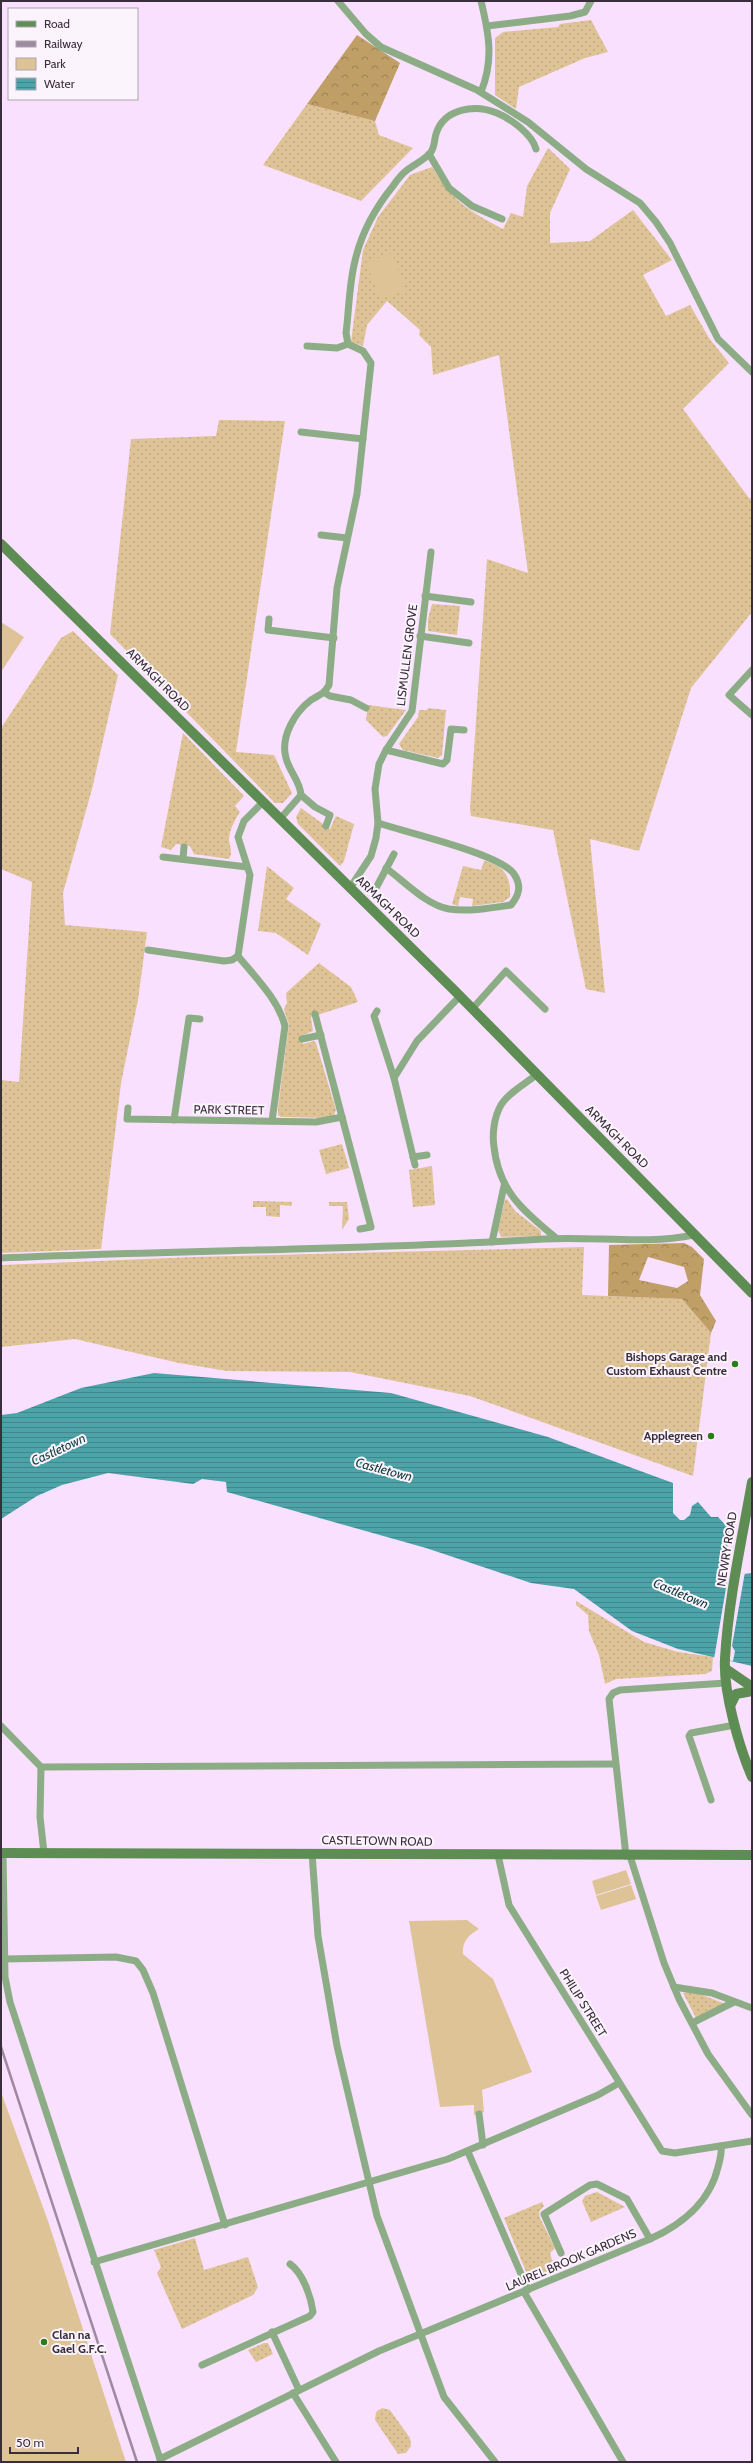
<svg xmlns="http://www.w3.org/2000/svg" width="753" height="2463" font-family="Cabin,sans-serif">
	<defs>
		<pattern id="green-dots" width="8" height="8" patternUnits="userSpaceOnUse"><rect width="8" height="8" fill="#dec396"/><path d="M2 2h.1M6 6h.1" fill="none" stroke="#bfa882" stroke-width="1.8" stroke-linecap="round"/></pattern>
		<pattern id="forest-crowns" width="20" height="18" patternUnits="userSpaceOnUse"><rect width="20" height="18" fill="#c09f66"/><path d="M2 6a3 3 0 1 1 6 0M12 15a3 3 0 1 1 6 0" fill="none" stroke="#9d8255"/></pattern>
		<pattern id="water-rules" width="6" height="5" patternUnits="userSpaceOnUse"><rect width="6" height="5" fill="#4ca4a9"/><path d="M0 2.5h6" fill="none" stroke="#40868b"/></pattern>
	</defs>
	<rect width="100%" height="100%" fill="#f9e0fe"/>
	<!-- green -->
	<g fill="url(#green-dots)">
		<path d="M 591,20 L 608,52 L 585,58 L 519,87 L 516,109 L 495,95 L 495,38 L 503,32 L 558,27 L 560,24 Z"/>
		<path d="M 307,104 L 375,121 L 379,135 L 413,148 L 361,201 L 263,165 Z"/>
		<path d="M 548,148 L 570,169 L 550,213 L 550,243 L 590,241 L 633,210 L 672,260 L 643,275 L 666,316 L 690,305 L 709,338 L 729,363 L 683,409 L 749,498 L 752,499 L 752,612 L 691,688 L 639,851 L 590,839 L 605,993 L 586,989 L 553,830 L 471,816 L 470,809 L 487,559 L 528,573 L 499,355 L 433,375 L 431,347 L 419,335 L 420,330 L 387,301 L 367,325 L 363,346 L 351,342 L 363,250 L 378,217 L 410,175 L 432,167 C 452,201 469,211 503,229 L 511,213 L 523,217 L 527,186 Z"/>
		<path d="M 219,420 L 285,421 L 236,752 L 274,755 L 292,793 L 283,803 L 275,803 L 110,634 L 131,439 L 216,436 Z"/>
		<path d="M 432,604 L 460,606 L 457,635 L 428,631 L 428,619 Z"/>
		<path d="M 73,631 L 118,675 L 92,789 L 63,893 L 65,925 L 147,932 L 138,1000 L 121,1083 L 101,1249 L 1,1253 L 1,1080 L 19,1082 L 32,882 L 1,869 L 1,728 L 61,638 Z"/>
		<path d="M 368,705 L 406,710 L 387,736 L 383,737 L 366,720 Z"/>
		<path d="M 428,708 L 446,710 L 442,755 L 438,758 L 403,750 L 399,744 L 418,717 L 419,710 L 427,710 Z"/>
		<path d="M 183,733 L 244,796 L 235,806 L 240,812 C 235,820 229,830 229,840 C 230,848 233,852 229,859 L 194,854 L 190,846 L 176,844 L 171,850 L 161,847 Z"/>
		<path d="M 301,808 L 330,829 L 336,816 L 354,824 L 344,861 L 340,866 L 298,824 L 296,817 Z"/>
		<path d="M 484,861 C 505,866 511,877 510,897 L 503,902 L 472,906 L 473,899 L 460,897 L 458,906 L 452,904 L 463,866 L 481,870 Z"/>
		<path d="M 267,866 L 294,888 L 286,899 L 321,924 L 308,955 L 276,933 L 258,931 Z"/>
		<path d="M 319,963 L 351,987 L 358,1002 L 311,1017 L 313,1031 L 301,1036 L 303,1044 L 314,1041 L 316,1043 L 336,1110 L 334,1115 L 329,1118 L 281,1117 L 278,1115 L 278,1108 L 289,1025 L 284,1009 L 287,1003 L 286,993 Z"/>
		<path d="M 342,1144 L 349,1168 L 326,1174 L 319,1150 Z"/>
		<path d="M 432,1166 L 435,1205 L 413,1207 L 409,1170 Z"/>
		<path d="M 507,1199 L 515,1211 L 541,1231 L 541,1236 L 501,1237 L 498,1230 L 505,1200 Z"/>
		<path d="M 253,1201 L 292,1202 L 292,1206 L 280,1205 L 280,1217 L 266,1216 L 266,1207 L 253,1207 Z"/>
		<path d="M 329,1202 L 347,1202 L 349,1219 L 342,1230 L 343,1206 L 329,1206 Z"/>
		<path d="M 584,1247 L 582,1295 L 682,1299 L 711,1333 L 693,1476 L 470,1396 L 350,1372 L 227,1371 L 179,1363 L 75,1339 L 1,1347 L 1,1265 L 195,1257 Z"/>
		<path d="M 576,1601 L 644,1642 L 678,1652 L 713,1657 L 712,1671 L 705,1674 L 616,1679 L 605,1684 L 599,1655 L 589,1631 L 588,1615 L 576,1605 Z"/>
		<path d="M 692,1991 L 723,2003 L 724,2006 L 696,2018 L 683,1993 Z"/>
		<path d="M 597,2192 L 625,2207 L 591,2222 L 582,2201 L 585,2196 Z"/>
		<path d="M 542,2202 L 544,2206 L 539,2212 L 540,2218 L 555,2248 L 550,2253 L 552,2260 L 561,2260 L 565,2267 C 553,2272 540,2281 527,2274 L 504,2218 Z"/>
		<path d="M 195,2238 L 204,2270 L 248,2257 L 258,2287 L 253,2295 L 182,2329 L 157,2273 L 161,2267 L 154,2250 Z"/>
		<path d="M 264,2343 L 268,2343 L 273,2354 L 256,2362 L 248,2350 Z"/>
		<path d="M 382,2408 L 390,2410 L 410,2438 L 411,2446 L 406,2453 L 398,2454 L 375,2420 L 376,2412 Z"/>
	</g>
	<!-- forest -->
	<g fill="url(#forest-crowns)" fill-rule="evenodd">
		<path d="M 357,35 L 400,63 L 375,121 L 307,104 Z"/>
		<path d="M 684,1243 L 692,1247 L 704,1259 L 700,1295 L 716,1321 L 711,1333 L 682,1299 L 608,1296 L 609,1245 ZM 648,1257 L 684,1267 L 688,1281 L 677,1288 L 639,1280 Z"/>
	</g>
	<!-- pitch -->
	<g fill="#dec396">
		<path d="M 392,253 L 406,290 L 380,300 L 366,262 Z"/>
		<path d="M 1,622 L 24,637 L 1,672 Z"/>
		<path d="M 626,1870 L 631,1884 L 596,1895 L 592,1881 Z"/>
		<path d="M 631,1885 L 636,1899 L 601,1910 L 596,1896 Z"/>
		<path d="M 467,1920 L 479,1929 C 468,1935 462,1942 463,1954 L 493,1979 L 532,2072 L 482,2090 L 484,2112 L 474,2115 L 474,2105 L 440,2107 L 409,1921 Z"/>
		<path d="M 1,2092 L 48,2221 L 126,2462 L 1,2462 Z"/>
	</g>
	<!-- water -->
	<path fill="url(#water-rules)" d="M 154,1373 L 391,1393 L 548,1437 L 673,1483 L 673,1513 L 680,1520 L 684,1520 L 690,1515 L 692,1506 L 698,1502 L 711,1517 L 718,1517 L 729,1529 L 725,1571 L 735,1575 L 752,1573 L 752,1666 L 678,1649 L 632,1631 L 574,1589 L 531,1583 L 426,1548 L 227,1492 L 226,1482 L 202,1479 L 193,1484 L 108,1473 L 62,1485 L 37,1496 L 1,1519 L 1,1415 L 17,1413 L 81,1388 Z"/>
	<!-- pier -->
	<path fill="#f9e0fe" d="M 727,1560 L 727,1570 L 735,1573 L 745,1572 L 732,1646 L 735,1651 L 733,1661 L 714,1659 L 727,1582 L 725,1569 Z"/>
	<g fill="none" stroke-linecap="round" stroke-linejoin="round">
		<!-- minor -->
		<g stroke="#8cac86" stroke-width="7">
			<path d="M 338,1 L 366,34 L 381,47 L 477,90 L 528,122 L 586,169 L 640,203 L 656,222 L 670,243 L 718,339 L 752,372"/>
			<path d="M 487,26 L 570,16 L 585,12 L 591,1"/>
			<path d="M 481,92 C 494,60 489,34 481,1"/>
			<path d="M 429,154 L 449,188 L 472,206 L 502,219"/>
			<path d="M 307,346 L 337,348 L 348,344"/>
			<path d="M 301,432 L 363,439"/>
			<path d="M 321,535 L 347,538"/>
			<path d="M 425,596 L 471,602"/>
			<path d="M 269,619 L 268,630 L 334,638"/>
			<path d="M 420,636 L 469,643"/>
			<path d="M 752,670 L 729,695 L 752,715"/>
			<path d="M 325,693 L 330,696 L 351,700 L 366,708"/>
			<path d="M 386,750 L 443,764 L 447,760 L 451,729 L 464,730"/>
			<path d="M 301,795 L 315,807 L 330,815 L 326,826"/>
			<path d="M 280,819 L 301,795 C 300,781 289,771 286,758 C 280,737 295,712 311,700 C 319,695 324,694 329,685 L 337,588 L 357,494 L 371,363 L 363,351 L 348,344 L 346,333 C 349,310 349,284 355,261 C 361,234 376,207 393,186 C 397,180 402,174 407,170 C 415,164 426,159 431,152 C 435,146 434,140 436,134 C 444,108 475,104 497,113 C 511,119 532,134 536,149"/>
			<path d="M 378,823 C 405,832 501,854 514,874 C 522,886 519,895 511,905 C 491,908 469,912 449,909 C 426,905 404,881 386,868"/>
			<path d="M 163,857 L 247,867"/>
			<path d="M 183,859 L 184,847"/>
			<path d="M 350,888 L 371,856 L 376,838 L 378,823 L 375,789 L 379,764 L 386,750 L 412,711 L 431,552"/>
			<path d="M 376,888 L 394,854"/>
			<path d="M 148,950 L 224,961 L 232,960 L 238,956 L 250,875 L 238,837 L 244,821 L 263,802"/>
			<path d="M 238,956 C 255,977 278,999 285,1026 L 272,1121"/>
			<path d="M 472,1009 L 506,971 L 545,1009"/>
			<path d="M 377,1011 L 374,1016 L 394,1078"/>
			<path d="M 315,1014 L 342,1117"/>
			<path d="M 302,1039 L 321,1035"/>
			<path d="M 536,1075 C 525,1084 508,1093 501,1105 C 494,1117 492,1134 494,1147 C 499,1192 524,1211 556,1238"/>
			<path d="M 128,1108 L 127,1119 L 316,1122 L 342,1117 L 371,1227 L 360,1229"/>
			<path d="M 174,1120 L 189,1018 L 200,1019"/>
			<path d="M 413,1157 L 427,1155"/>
			<path d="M 415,1165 L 394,1078 L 417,1041 L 460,996"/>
			<path d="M 492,1242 L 504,1186"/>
			<path d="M 1,1258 C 182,1250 363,1250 544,1239 C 594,1236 645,1245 694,1235"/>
			<path d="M 1,1726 L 41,1767 L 40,1817 L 44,1853"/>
			<path d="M 41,1767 L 615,1764"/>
			<path d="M 711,1800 L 689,1736 L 691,1733 L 735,1725"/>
			<path d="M 3,1853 L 5,1977 L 10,2002 L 161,2462"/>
			<path d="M 312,1853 L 318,1936 L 337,2046 L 377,2216 L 444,2397 L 495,2462"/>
			<path d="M 498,1855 L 509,1905 L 662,2151 L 675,2153 L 752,2141"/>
			<path d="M 626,1856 L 609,1699 L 613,1693 L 620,1690 L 726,1683"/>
			<path d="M 630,1856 L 664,1963 L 679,1999 L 708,2054 L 752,2115"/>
			<path d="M 4,1959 L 116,1957 L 136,1961 L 143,1970 L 153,1993 L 225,2225"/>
			<path d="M 674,1987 L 712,1993 L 752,2008"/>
			<path d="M 692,2023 L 734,2002"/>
			<path d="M 479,2114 L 483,2145"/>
			<path d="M 468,2152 L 528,2290"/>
			<path d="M 650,2239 C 681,2225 710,2202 718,2167 C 720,2160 722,2154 721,2146"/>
			<path d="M 94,2262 L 448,2159 L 598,2095 L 619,2083"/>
			<path d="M 524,2292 L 623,2462"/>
			<path d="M 272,2332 L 299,2390"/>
			<path d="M 202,2365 L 310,2316 L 313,2312 C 311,2297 303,2273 290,2264"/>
			<path d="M 293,2393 L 336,2462"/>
			<path d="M 160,2459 L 379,2351 L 650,2239 L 627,2199 L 597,2184 L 590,2185 L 544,2214 L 561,2253"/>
		</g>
		<!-- secondary -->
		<g stroke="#5e8d54" stroke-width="10">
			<path d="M 1,544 L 454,990 L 752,1293"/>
			<path d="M 752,1482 C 742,1539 728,1602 725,1659 C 723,1691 739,1747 752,1777"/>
			<path d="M 726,1669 L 752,1687"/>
			<path d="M 731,1704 L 736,1694 L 752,1691"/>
			<path d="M 1,1853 L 752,1855"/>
		</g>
		<!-- rail -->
		<path stroke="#9d8aa0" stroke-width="2.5" d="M 1,2047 L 137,2462"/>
	</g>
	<!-- markers -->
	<g fill="#2f791e" stroke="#fbf4fc" stroke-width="1.5">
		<circle cx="735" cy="1364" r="4"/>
		<circle cx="711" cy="1436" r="4"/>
		<circle cx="44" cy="2342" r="4"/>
	</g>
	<g text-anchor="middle" stroke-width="4" stroke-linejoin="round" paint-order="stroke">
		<!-- street labels -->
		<g font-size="12" fill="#3a2e3c" stroke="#fbf4fc">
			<text transform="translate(407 655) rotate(-83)" y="4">LISMULLEN GROVE</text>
			<text transform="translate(158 680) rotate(45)" y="4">ARMAGH ROAD</text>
			<text transform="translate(388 907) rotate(44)" y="4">ARMAGH ROAD</text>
			<text transform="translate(229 1110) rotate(1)" y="4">PARK STREET</text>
			<text transform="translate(617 1137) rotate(45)" y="4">ARMAGH ROAD</text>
			<text transform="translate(727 1549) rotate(-81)" y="4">NEWRY ROAD</text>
			<text transform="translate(377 1841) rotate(1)" y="4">CASTLETOWN ROAD</text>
			<text transform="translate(583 2003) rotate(58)" y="4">PHILIP STREET</text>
			<text transform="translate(571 2260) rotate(-23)" y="4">LAUREL BROOK GARDENS</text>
		</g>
		<!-- poi labels -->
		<g font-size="12" font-weight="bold" fill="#3a2e3c" stroke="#fbf4fc" text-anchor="end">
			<text x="727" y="1361">Bishops Garage and<tspan x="727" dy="14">Custom Exhaust Centre</tspan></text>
			<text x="703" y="1440">Applegreen</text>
			<text x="52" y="2339" text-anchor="start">Clan na<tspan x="52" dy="14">Gael G.F.C.</tspan></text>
		</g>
		<!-- water labels -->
		<g font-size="13" font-style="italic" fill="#123c3e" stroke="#fbf4fc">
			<text transform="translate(58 1449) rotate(-25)" y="5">Castletown</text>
			<text transform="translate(384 1469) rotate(15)" y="5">Castletown</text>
			<text transform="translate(681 1593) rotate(23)" y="5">Castletown</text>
		</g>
	</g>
	<!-- border -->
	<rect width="753" height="2463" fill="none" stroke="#3a2e3c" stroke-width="4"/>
	<!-- legend -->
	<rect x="8" y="8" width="130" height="92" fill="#fbf4fc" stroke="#aea5af"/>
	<rect x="16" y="21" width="20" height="6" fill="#5e8d54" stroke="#aea5af"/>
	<text x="44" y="28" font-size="12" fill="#3a2e3c">Road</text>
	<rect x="16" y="41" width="20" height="6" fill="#9d8aa0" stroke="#aea5af"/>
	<text x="44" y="48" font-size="12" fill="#3a2e3c">Railway</text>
	<rect x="16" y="58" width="20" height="12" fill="#dec396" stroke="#aea5af"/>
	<text x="44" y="68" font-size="12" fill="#3a2e3c">Park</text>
	<rect x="16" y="78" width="20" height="12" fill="url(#water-rules)" stroke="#aea5af"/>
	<text x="44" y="88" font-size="12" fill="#3a2e3c">Water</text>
	<!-- scale -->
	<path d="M10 2447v6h68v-6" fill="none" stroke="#3a2e3c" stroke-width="2"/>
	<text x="16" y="2447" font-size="12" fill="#3a2e3c" stroke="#fbf4fc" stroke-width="3" paint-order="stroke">50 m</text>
</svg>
